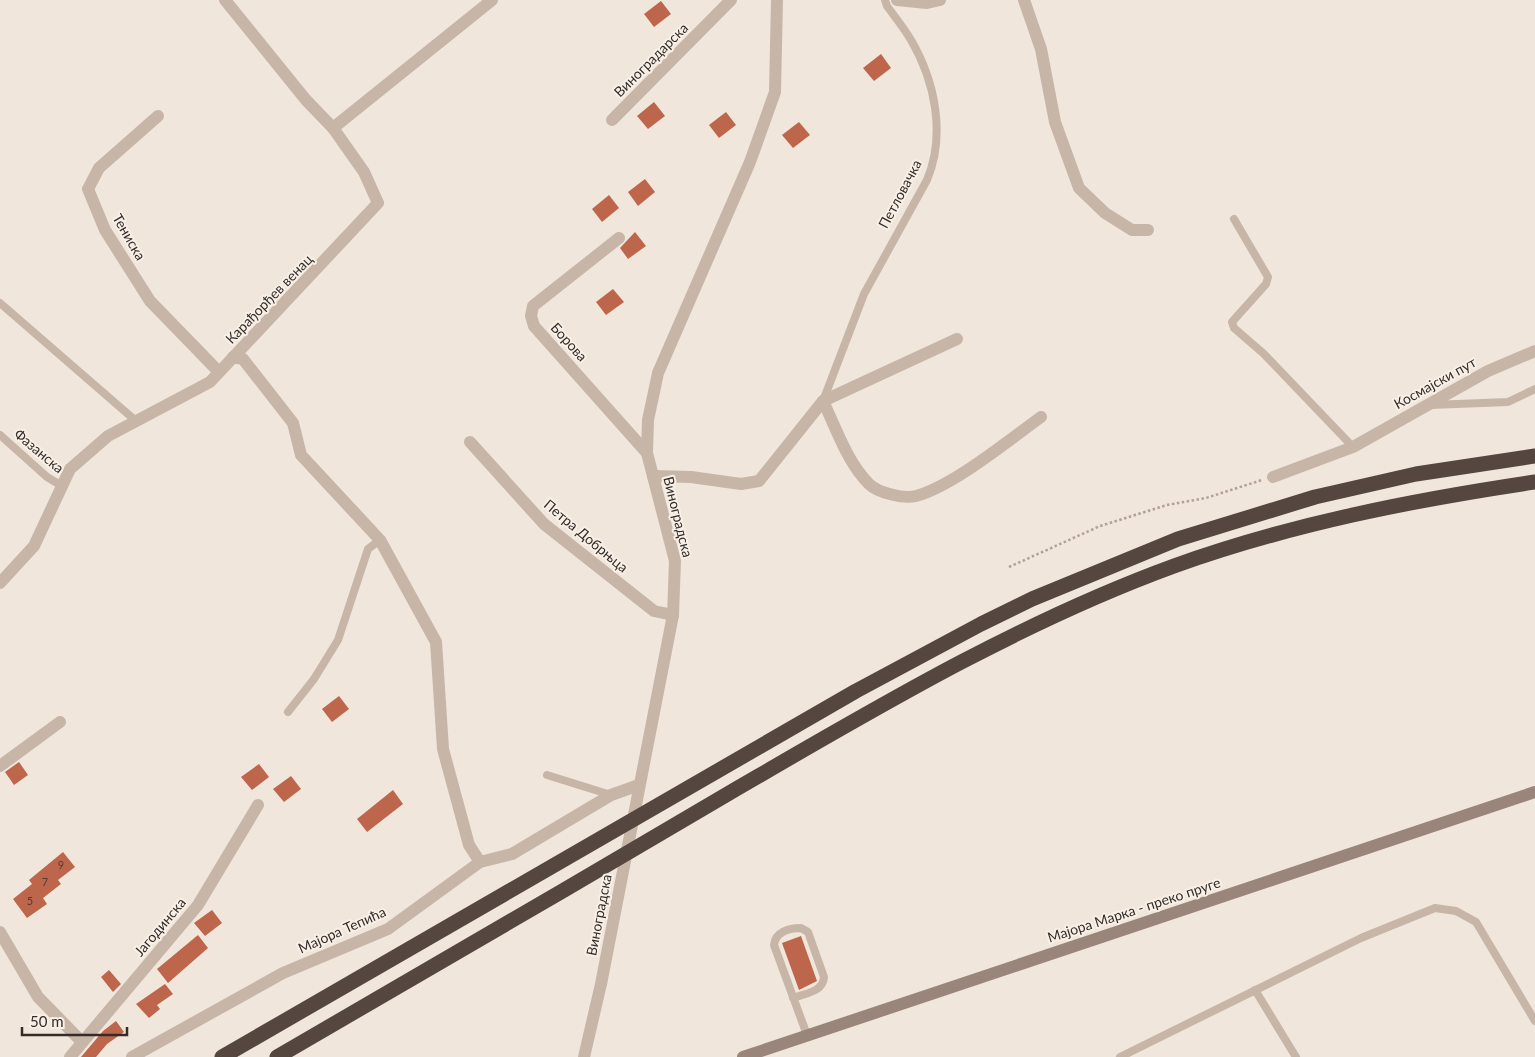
<svg xmlns="http://www.w3.org/2000/svg" width="1535" height="1057" font-family="Lato,sans-serif">
	<rect width="100%" height="100%" fill="#f0e6db"/>
	<!-- building -->
	<g fill="#bd664c">
		<path d="M 661,1 L 671,14 L 654,27 L 644,14 Z"/>
		<path d="M 881,54 L 891,68 L 874,81 L 863,68 Z"/>
		<path d="M 654,102 L 665,116 L 648,129 L 637,116 Z"/>
		<path d="M 726,112 L 736,125 L 719,138 L 709,125 Z"/>
		<path d="M 799,122 L 810,135 L 793,148 L 782,135 Z"/>
		<path d="M 645,179 L 655,192 L 638,206 L 628,192 Z"/>
		<path d="M 609,195 L 619,208 L 602,222 L 592,209 Z"/>
		<path d="M 635,232 L 646,246 L 628,259 L 620,248 Z"/>
		<path d="M 613,289 L 624,302 L 606,315 L 596,302 Z"/>
		<path d="M 339,696 L 349,709 L 332,722 L 322,709 Z"/>
		<path d="M 19,762 L 28,775 L 14,785 L 5,772 Z"/>
		<path d="M 259,764 L 269,777 L 252,790 L 241,777 Z"/>
		<path d="M 291,776 L 301,789 L 284,802 L 273,789 Z"/>
		<path d="M 393,790 L 403,804 L 367,832 L 357,819 Z"/>
		<path d="M 63,852 L 75,867 L 58,880 L 61,884 L 43,898 L 47,904 L 27,918 L 13,899 L 32,884 L 29,880 Z"/>
		<path d="M 212,910 L 222,923 L 205,936 L 194,923 Z"/>
		<path d="M 198,935 L 208,948 L 168,983 L 157,969 Z"/>
		<path d="M 801,936 L 817,981 L 799,990 L 782,943 Z"/>
		<path d="M 109,970 L 121,984 L 113,992 L 101,977 Z"/>
		<path d="M 165,984 L 173,994 L 157,1005 L 160,1009 L 149,1018 L 136,1004 Z"/>
		<path d="M 116,1021 L 124,1032 L 107,1044 L 96,1057 L 81,1057 L 103,1031 Z"/>
	</g>
	<g fill="none" stroke-linecap="round" stroke-linejoin="round">
		<!-- path -->
		<path stroke="#b3a093" stroke-width="2.5" stroke-dasharray="2.5 2.5" stroke-linecap="butt" d="M 1009,567 L 1100,526 L 1167,505 L 1206,498 L 1262,480"/>
		<!-- lane -->
		<g stroke="#c7b6a8" stroke-width="8">
			<path d="M 1234,219 L 1268,277 L 1266,284 L 1232,322 L 1234,328 L 1264,354 L 1353,447"/>
			<path d="M 0,303 L 136,421"/>
			<path d="M 823,401 L 864,294 L 927,180 C 946,135 935,81 911,40 C 904,28 895,17 887,6 L 885,0"/>
			<path d="M 1431,405 L 1508,402 L 1535,389"/>
			<path d="M 0,435 L 47,477 L 62,486"/>
			<path d="M 288,712 L 314,679 L 338,640 L 368,549 L 380,540"/>
			<path d="M 547,775 L 611,795"/>
			<path d="M 1255,990 L 1296,1057"/>
			<path d="M 793,998 C 806,993 823,992 824,977 L 808,932 L 801,928 C 789,928 775,932 774,945 L 807,1035"/>
			<path d="M 1120,1057 L 1361,938 L 1435,908 L 1456,911 L 1476,922 L 1535,1021"/>
		</g>
		<!-- street -->
		<g stroke="#c7b6a8" stroke-width="12">
			<path d="M 897,0 L 927,3 L 940,0"/>
			<path d="M 1024,0 L 1041,49 L 1055,122 L 1079,188 L 1105,213 L 1132,230 L 1148,230"/>
			<path d="M 158,116 L 99,168 L 88,189 L 105,230 L 150,301 L 219,372"/>
			<path d="M 612,120 L 731,0"/>
			<path d="M 333,128 L 492,0"/>
			<path d="M 619,238 L 533,306 L 531,316 L 534,326 L 647,453"/>
			<path d="M 233,357 L 243,359 L 293,423 L 301,455 L 380,540 L 436,642 L 443,749 L 469,845 L 480,862"/>
			<path d="M 823,401 C 836,428 847,462 869,484 C 878,493 904,499 916,496 C 953,486 1009,440 1041,417"/>
			<path d="M 470,442 L 544,524 L 654,611 L 673,615"/>
			<path d="M 653,476 L 691,477 L 741,484 L 759,481 L 823,401 L 957,339"/>
			<path d="M 1273,477 L 1353,447 L 1488,371 L 1535,351"/>
			<path d="M 0,583 L 34,546 L 70,469 L 108,436 L 210,382 L 378,203 L 364,172 L 333,128 L 306,100 L 225,0"/>
			<path d="M 0,766 L 60,722"/>
			<path d="M 0,932 L 38,997 L 82,1042"/>
			<path d="M 70,1057 L 198,905 L 258,805"/>
			<path d="M 132,1057 L 283,973 L 388,929 L 480,862 L 512,854 L 611,795 L 639,785"/>
			<path d="M 584,1057 L 601,984 L 673,615 L 675,561 L 647,453 L 648,420 L 658,373 L 750,162 L 775,92 L 777,0"/>
		</g>
		<!-- secondary -->
		<path stroke="#9a857a" stroke-width="12" d="M 743,1057 L 1535,792"/>
		<!-- highway -->
		<g stroke="#554640" stroke-width="15">
			<path d="M 222,1057 L 856,691 L 981,624 L 1032,599 L 1178,539 L 1315,497 L 1416,474 L 1535,456"/>
			<path d="M 277,1057 C 429,969 580,881 731,792 C 874,709 1018,623 1174,566 C 1291,524 1413,500 1535,482"/>
		</g>
	</g>
	<g text-anchor="middle" stroke-width="4" stroke-linejoin="round" paint-order="stroke">
		<!-- number labels -->
		<g font-size="11" fill="#563a31">
			<text x="61" y="869">9</text>
			<text x="45" y="886">7</text>
			<text x="30" y="905">5</text>
		</g>
		<!-- street labels -->
		<g font-size="14" fill="#342c28" stroke="#f8f0e7">
			<text transform="translate(651 60) rotate(-45)" y="5">Виноградарска</text>
			<text transform="translate(900 194) rotate(-62)" y="5">Петловачка</text>
			<text transform="translate(129 237) rotate(60)" y="5">Тениска</text>
			<text transform="translate(269 299) rotate(-46)" y="5">Карађорђев венац</text>
			<text transform="translate(569 342) rotate(48)" y="5">Борова</text>
			<text transform="translate(1435 383) rotate(-29)" y="5">Космајски пут</text>
			<text transform="translate(39 451) rotate(40)" y="5">Фазанска</text>
			<text transform="translate(678 517) rotate(76)" y="5">Виноградска</text>
			<text transform="translate(586 536) rotate(40)" y="5">Петра Добрњца</text>
			<text transform="translate(1134 910) rotate(-18)" y="5">Мајора Марка - преко пруге</text>
			<text transform="translate(599 915) rotate(-79)" y="5">Виноградска</text>
			<text transform="translate(160 927) rotate(-50)" y="5">Јагодинска</text>
			<text transform="translate(342 930) rotate(-24)" y="5">Мајора Тепића</text>
		</g>
	</g>
	<!-- scale -->
	<path d="M22 1027v8h105v-8" fill="none" stroke="#342c28" stroke-width="2.5"/>
	<text x="30" y="1027" font-size="15" fill="#342c28" stroke="#f8f0e7" stroke-width="4" paint-order="stroke">50 m</text>
</svg>
